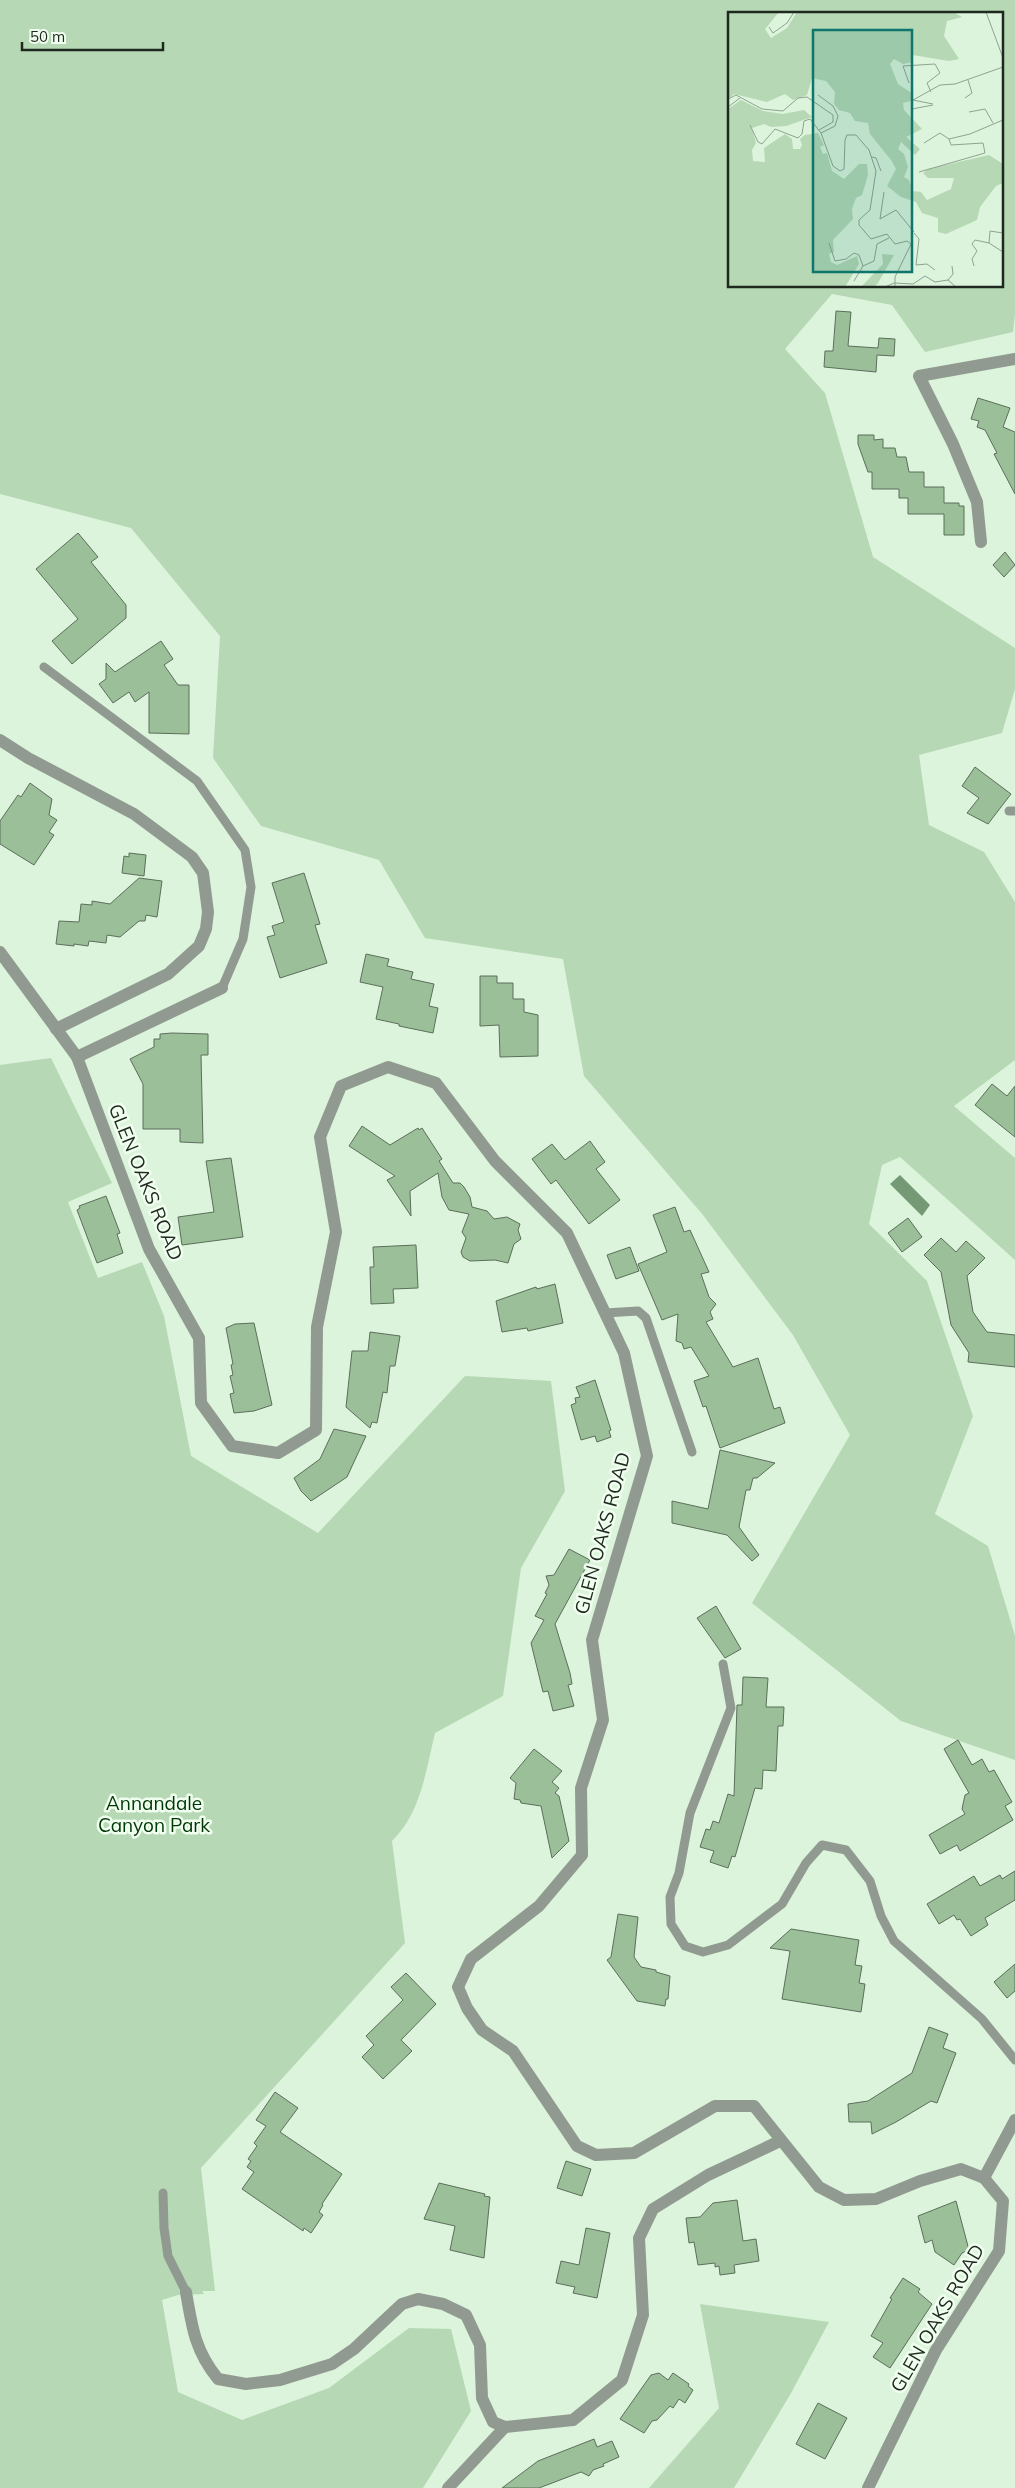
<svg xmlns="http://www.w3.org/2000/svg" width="1015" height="2488" font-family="Mulish,sans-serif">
	<rect width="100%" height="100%" fill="#dcf4db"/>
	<!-- green -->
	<g fill="#b6d8b5" fill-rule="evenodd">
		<path d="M 0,0 L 1015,0 L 1015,313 L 1013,332 L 925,352 L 892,305 L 832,294 L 785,349 L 825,393 L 873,557 L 1015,648 L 1015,689 L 1002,733 L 919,755 L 929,825 L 984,852 L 1015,902 L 1015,1060 L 954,1106 L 1015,1158 L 1015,1260 L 900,1157 L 882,1165 L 869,1224 L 927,1281 L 973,1416 L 935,1514 L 988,1546 L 1015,1636 L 1015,1760 L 901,1721 L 752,1603 L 850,1435 L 793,1335 L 703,1215 L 584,1076 L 563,959 L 425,938 L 379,860 L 261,826 L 213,758 L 220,636 L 131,528 L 0,494 ZM 729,14 L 1001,14 L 1001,286 L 729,286 Z"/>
		<path d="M 51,1058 L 112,1183 L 68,1202 L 98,1278 L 142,1262 L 164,1316 L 191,1456 L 318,1533 L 465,1376 L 551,1381 L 565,1491 L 521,1568 L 503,1696 L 435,1733 C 426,1770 421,1813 392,1841 L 405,1943 L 201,2168 L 215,2291 L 202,2291 L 204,2294 L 178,2295 L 162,2300 L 178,2392 L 242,2420 L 329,2388 L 409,2328 L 451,2329 L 471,2411 L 423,2488 L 0,2488 L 0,1065 Z"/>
		<path d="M 700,2304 L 829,2322 L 790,2395 L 734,2488 L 649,2488 L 719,2408 Z"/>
	</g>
	<!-- water -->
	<path fill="#759974" d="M 900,1175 L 930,1205 L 922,1216 L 890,1184 Z"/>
	<!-- building -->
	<g fill="#9bbf99" stroke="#5b6f5a">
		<path d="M 836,311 L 851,312 L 848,346 L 878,348 L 879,338 L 895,339 L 894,356 L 877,355 L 876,372 L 824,367 L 825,351 L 833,351 Z"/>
		<path d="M 978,398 L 1010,408 L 1003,427 L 1015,432 L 1015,494 L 994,454 L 997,453 L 985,430 L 977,427 L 979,421 L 971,419 Z"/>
		<path d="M 858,435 L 874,435 L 874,440 L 883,439 L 883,448 L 895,448 L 897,457 L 906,457 L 909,472 L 924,472 L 924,487 L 944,487 L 944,503 L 959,503 L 959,506 L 964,506 L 964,535 L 944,535 L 944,514 L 908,514 L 908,498 L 899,498 L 899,489 L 872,489 L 872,472 L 868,472 L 858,444 Z"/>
		<path d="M 78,533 L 98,557 L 91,562 L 126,605 L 126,618 L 72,664 L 52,641 L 78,619 L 36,569 Z"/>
		<path d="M 1005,552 L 1015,565 L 1004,577 L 993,565 Z"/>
		<path d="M 161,641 L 173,659 L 164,665 L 178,685 L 189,685 L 189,734 L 149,733 L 149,692 L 135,702 L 129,692 L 113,703 L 99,684 L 106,679 L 106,663 L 115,672 Z"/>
		<path d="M 975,767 L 1011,794 L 988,824 L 967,813 L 979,798 L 962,786 Z"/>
		<path d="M 30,783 L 52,799 L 49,815 L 57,820 L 49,832 L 54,835 L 34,865 L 0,844 L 0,821 L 18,795 L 21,797 Z"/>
		<path d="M 129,853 L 146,855 L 144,876 L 122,873 L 124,856 L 129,857 Z"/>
		<path d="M 304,873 L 320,924 L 315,925 L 327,963 L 280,978 L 267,937 L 275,935 L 272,926 L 284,922 L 272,883 Z"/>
		<path d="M 139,878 L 162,881 L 157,917 L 146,915 L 145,921 L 139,921 L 120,937 L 107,935 L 106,943 L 89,941 L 88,946 L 74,944 L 74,946 L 56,944 L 59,921 L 79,922 L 81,904 L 92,905 L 92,901 L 110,904 Z"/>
		<path d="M 366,954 L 389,959 L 387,966 L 413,972 L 411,979 L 434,984 L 429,1006 L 438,1008 L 433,1033 L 399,1026 L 399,1024 L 376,1019 L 383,987 L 360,982 Z"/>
		<path d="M 480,976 L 497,976 L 497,983 L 513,983 L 513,999 L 524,999 L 524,1012 L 538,1015 L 538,1056 L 500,1057 L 499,1025 L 480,1026 Z"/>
		<path d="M 172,1033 L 208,1034 L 208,1055 L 201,1055 L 203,1143 L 180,1142 L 180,1129 L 143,1129 L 143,1084 L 130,1059 L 154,1047 L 154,1039 L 160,1039 L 160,1034 Z"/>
		<path d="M 992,1084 L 1007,1096 L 1015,1086 L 1015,1137 L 975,1105 Z"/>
		<path d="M 362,1126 L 390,1145 L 418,1128 L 419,1130 L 422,1128 L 442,1159 L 439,1161 L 453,1183 L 460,1183 L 464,1187 L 470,1197 L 472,1207 L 487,1211 L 494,1219 L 507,1217 L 520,1224 L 518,1230 L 521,1239 L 514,1244 L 508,1263 L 495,1260 L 470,1261 L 463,1257 L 461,1252 L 466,1238 L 462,1232 L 469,1214 L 449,1210 L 442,1197 L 438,1173 L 410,1191 L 411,1216 L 387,1180 L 395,1176 L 349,1146 Z"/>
		<path d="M 590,1141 L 605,1162 L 596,1169 L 620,1200 L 589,1224 L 556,1180 L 551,1184 L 532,1159 L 552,1144 L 565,1160 Z"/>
		<path d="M 231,1158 L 243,1237 L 182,1245 L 178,1217 L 214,1212 L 206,1161 Z"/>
		<path d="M 106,1196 L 120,1233 L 117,1234 L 123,1253 L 97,1263 L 77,1210 L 80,1208 L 79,1206 Z"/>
		<path d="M 675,1207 L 684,1232 L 690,1230 L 709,1272 L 701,1274 L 709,1297 L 716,1304 L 710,1312 L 713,1319 L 706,1322 L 733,1367 L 758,1358 L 774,1409 L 780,1407 L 785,1423 L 720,1448 L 706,1406 L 703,1407 L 694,1381 L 709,1376 L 691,1347 L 684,1349 L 682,1343 L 676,1341 L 678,1314 L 662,1320 L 638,1264 L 667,1252 L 653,1215 Z"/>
		<path d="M 908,1218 L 922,1237 L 902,1252 L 888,1233 Z"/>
		<path d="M 941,1238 L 956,1252 L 966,1241 L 985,1258 L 967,1276 L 973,1312 L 987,1332 L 1015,1335 L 1015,1367 L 968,1362 L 969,1353 L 951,1325 L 941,1272 L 924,1255 Z"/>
		<path d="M 416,1245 L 418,1288 L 393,1289 L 394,1303 L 371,1304 L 370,1267 L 374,1267 L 373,1247 Z"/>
		<path d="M 630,1247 L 639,1271 L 616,1279 L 607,1255 Z"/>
		<path d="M 555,1284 L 563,1323 L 528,1331 L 527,1328 L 502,1332 L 496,1301 L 536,1287 L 537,1289 Z"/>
		<path d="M 254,1323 L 272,1405 L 254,1411 L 234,1413 L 230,1394 L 234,1393 L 230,1376 L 233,1375 L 231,1365 L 233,1364 L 226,1328 L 235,1324 Z"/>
		<path d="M 370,1332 L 400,1336 L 395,1366 L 390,1366 L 387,1393 L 383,1392 L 377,1423 L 372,1422 L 370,1428 L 346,1407 L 352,1351 L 368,1351 Z"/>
		<path d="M 595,1380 L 611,1430 L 609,1431 L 611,1437 L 597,1442 L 595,1436 L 581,1440 L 571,1405 L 576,1403 L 575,1398 L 580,1397 L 576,1387 Z"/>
		<path d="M 334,1429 L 366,1436 L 347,1477 L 311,1501 L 301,1491 L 294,1478 L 320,1459 Z"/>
		<path d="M 720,1450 L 775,1463 L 757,1478 L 753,1478 L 750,1490 L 746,1490 L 739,1527 L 759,1555 L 752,1561 L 727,1535 L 672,1523 L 672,1501 L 708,1509 Z"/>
		<path d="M 569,1549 L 590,1560 L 555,1624 L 570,1673 L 572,1684 L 568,1685 L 574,1706 L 553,1711 L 548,1691 L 543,1692 L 531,1643 L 544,1620 L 535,1616 L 547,1594 L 545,1593 L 549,1585 L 546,1576 L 554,1575 Z"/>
		<path d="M 716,1606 L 741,1649 L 725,1658 L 697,1618 Z"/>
		<path d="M 743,1677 L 768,1678 L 766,1707 L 784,1707 L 783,1726 L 778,1726 L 776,1771 L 763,1770 L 762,1789 L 755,1788 L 735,1857 L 732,1856 L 728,1868 L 710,1862 L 714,1851 L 700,1847 L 706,1829 L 710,1830 L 713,1821 L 719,1823 L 728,1794 L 734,1796 L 737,1705 L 742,1705 Z"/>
		<path d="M 958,1740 L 972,1765 L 982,1759 L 989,1772 L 994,1770 L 1012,1802 L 1005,1806 L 1013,1820 L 960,1851 L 957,1845 L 940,1854 L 929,1835 L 965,1814 L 962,1809 L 965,1795 L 969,1793 L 944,1749 Z"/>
		<path d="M 534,1749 L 562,1771 L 552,1782 L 559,1788 L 555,1793 L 559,1796 L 569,1841 L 552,1858 L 541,1806 L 521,1803 L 520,1800 L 514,1799 L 516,1783 L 510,1778 Z"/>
		<path d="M 1015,1871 L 1015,1900 L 985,1918 L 988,1925 L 971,1936 L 960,1919 L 957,1920 L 954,1915 L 939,1924 L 927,1904 L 974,1876 L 980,1886 L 1000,1875 L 1002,1879 Z"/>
		<path d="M 618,1914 L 638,1917 L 634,1957 L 641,1967 L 656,1970 L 656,1972 L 670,1976 L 668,1999 L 666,1999 L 665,2006 L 637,2001 L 607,1960 L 611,1957 Z"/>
		<path d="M 791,1929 L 859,1940 L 855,1965 L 862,1966 L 859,1983 L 865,1984 L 861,2012 L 782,1999 L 790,1951 L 770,1948 Z"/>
		<path d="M 1015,1964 L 1015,1991 L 1007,1998 L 994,1982 Z"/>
		<path d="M 406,1973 L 436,2004 L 401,2040 L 412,2051 L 383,2079 L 362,2057 L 374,2045 L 366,2036 L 403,2000 L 391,1987 Z"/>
		<path d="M 929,2027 L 948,2034 L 943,2048 L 956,2053 L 937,2103 L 931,2101 L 896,2122 L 872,2134 L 871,2122 L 849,2122 L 848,2104 L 868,2101 L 912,2073 Z"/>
		<path d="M 275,2092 L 298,2108 L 280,2132 L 342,2174 L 322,2204 L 323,2205 L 319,2212 L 323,2215 L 311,2233 L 304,2228 L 303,2231 L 242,2189 L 254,2172 L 247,2167 L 251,2161 L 248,2159 L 257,2146 L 254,2143 L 266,2126 L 256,2120 Z"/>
		<path d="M 566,2161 L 591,2169 L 582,2196 L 557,2188 Z"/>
		<path d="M 439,2183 L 485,2194 L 484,2196 L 490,2197 L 484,2258 L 450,2250 L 455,2226 L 424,2219 Z"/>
		<path d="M 737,2200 L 743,2241 L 756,2239 L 759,2261 L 734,2265 L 735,2273 L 720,2275 L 719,2266 L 715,2267 L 715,2263 L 698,2265 L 694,2242 L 689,2243 L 686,2218 L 700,2217 L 713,2203 Z"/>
		<path d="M 956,2201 L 969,2250 L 962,2253 L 954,2265 L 935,2252 L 932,2240 L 925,2243 L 918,2216 Z"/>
		<path d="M 586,2228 L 610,2233 L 597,2298 L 573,2293 L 575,2287 L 556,2283 L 561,2261 L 579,2265 Z"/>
		<path d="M 903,2278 L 920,2289 L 918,2292 L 932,2304 L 890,2368 L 873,2357 L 883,2343 L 871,2336 L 892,2299 L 890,2298 Z"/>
		<path d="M 659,2373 L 668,2380 L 673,2373 L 689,2384 L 688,2386 L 693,2390 L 685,2403 L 679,2399 L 673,2408 L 670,2406 L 657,2420 L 652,2421 L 644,2433 L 620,2419 L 651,2375 Z"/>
		<path d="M 818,2403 L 847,2418 L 825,2459 L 796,2444 Z"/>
		<path d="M 594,2439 L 597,2447 L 612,2441 L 619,2457 L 603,2464 L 604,2466 L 593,2470 L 589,2476 L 581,2472 L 539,2488 L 502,2488 L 538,2461 Z"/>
	</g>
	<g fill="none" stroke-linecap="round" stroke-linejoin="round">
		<!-- service -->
		<g stroke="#919a90" stroke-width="9">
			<path d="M 44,667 L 197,781 L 245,850 L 251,887 L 243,939 L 222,988"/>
			<path d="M 1009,811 L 1015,811"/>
			<path d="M 605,1313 L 638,1311 L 646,1318 L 692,1452"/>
			<path d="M 723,1664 L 731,1708 L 690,1813 L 679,1873 L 670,1897 L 671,1924 L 685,1946 L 703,1952 L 728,1945 L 782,1904 L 806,1863 L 822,1845 L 846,1850 L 870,1881 L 881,1916 L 894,1941 L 982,2019 L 1015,2060"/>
			<path d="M 163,2193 L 164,2228 L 168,2256 L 186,2292"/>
		</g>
		<!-- minor -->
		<g stroke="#919a90" stroke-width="12">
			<path d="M 981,542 L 977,502 L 953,444 L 919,376 L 1015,359"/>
			<path d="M 0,740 L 28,758 L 134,814 L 192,857 L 203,873 L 208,912 L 206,929 L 199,946 L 168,974 L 56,1029"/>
			<path d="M 0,952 L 77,1057 L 149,1249 L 199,1338 L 201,1403 L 232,1446 L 278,1453 L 316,1430 L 317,1327 L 336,1232 L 320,1137 L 341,1086 L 388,1067 L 436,1083 L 495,1161 L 567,1233 L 624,1353 L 647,1456 L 592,1640 L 603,1720 L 581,1788 L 582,1855 L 539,1906 L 471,1959 L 458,1987 L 467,2008 L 482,2030 L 513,2051 L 577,2146 L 596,2155 L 634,2153 L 715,2106 L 754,2106 L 819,2187 L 844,2200 L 876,2199 L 920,2181 L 961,2169 L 984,2178 L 1003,2201 L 999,2251 L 936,2350 L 868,2488"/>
			<path d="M 77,1057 L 222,988"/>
			<path d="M 984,2178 L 1015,2120"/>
			<path d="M 186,2292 C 192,2327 195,2351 218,2379 L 246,2384 L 280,2380 L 332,2364 L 354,2349 L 402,2304 L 418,2299 L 443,2304 L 466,2315 L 480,2345 L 482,2398 L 493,2422 L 505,2427 L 573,2420 L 622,2380 L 643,2315 L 639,2238 L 653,2209 L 708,2175 L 780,2141"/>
			<path d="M 448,2488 L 505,2427"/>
		</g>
	</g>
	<g text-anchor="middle" stroke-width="5" stroke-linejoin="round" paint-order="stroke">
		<!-- street labels -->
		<g font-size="19" fill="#1f281f" stroke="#f0feef">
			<text transform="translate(146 1182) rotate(68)" y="7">GLEN OAKS ROAD</text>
			<text transform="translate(602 1533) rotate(-75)" y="7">GLEN OAKS ROAD</text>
			<text transform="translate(937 2318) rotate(-60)" y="7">GLEN OAKS ROAD</text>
		</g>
		<!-- park labels -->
		<g font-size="19" fill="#003805" stroke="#f0feef">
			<text x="154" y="1810">Annandale<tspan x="154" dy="22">Canyon Park</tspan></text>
		</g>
	</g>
	<!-- overview -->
	<g transform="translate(728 12)">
		<rect width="275" height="275" fill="#dcf4db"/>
		<path d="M 0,0 L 51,0 L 37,17 L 43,26 L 59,16 L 69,0 L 225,0 L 234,5 L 219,9 L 216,24 L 231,47 L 221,49 L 185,43 L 184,50 L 175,52 L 166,47 L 162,52 L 170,72 L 185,82 L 183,89 L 175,91 L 176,98 L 194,117 L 178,125 L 192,137 L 187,143 L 173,130 L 170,137 L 176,142 L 180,155 L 176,165 L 181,168 L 185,179 L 193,180 L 199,188 L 223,177 L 226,166 L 200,166 L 195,161 L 200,157 L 261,143 L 275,152 L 275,171 L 268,174 L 252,195 L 249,208 L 218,222 L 210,220 L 210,206 L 194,201 L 188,190 L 173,185 L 159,174 L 168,157 L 163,148 L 142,122 L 140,111 L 127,109 L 122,101 L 111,98 L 106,92 L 107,80 L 98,69 L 84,66 L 79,83 L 65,88 L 57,82 L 39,90 L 6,82 L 0,87 ZM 13,88 L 35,99 L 55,102 L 76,98 L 84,105 L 58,114 L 43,115 L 36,112 L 24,116 L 28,131 L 24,138 L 25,149 L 37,150 L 36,136 L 57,122 L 64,127 L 65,137 L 72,137 L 74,133 L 72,127 L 77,123 L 90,121 L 96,133 L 92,135 L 95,142 L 99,141 L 104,159 L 116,167 L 131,152 L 139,152 L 140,163 L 134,183 L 128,186 L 124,197 L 125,207 L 105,228 L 106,240 L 101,242 L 103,250 L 109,253 L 129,244 L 131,252 L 117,275 L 0,275 L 0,97 ZM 154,242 L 166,243 L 150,271 L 146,275 L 133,275 L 155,252 Z" fill="#b6d8b5"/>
		<path fill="none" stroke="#90a290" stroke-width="1" d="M 258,0 L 275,46M 41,15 L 45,21 L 59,11 L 66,0M 181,71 L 175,54 L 207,52 L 212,61 L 199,71 L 203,80M 90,83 L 105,94 L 110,104 L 107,114 L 93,121M 237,86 L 244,81 L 240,68M 0,87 L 8,83 L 34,97 L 55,99 L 70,86 L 79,85 L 105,103 L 105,110 L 91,118M 205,92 L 185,88 L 212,73 L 227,72 L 275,55M 0,95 L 12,86M 184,97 L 205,93M 241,100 L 257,97 L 265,111M 22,113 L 30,130 L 34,132 L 47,117 L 70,126 L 74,122 L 76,109 L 82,107 L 93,121 L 105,154 L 112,159 L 116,157 L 117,128 L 119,123 L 128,123 L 141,138 L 148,159 L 142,198 L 131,208 L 131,213 L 143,227 L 159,222 L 167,232 L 179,229 L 183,232 L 167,265 L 167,275M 196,131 L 212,121 L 221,127M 144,145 L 148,146 L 153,159M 191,160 L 257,141 L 255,131 L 223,133 L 221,127 L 242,122 L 275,108M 156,180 L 152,207 L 168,198 L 186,220M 186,221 L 191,227 L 188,253 L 199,252 L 207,258M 101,231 L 107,249 L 118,247 L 126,241 L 131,243 L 135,254 L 146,249 L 149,232 L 161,226M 261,231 L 262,219 L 275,221M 246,254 L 244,247 L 249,239 L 244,232 L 247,228 L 261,231 L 275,240M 220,268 L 225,262 L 224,254M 126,269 L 135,254M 157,275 L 166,271 L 185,272 L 197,264 L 207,270 L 220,268 L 228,275"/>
		<path fill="#0f766e" fill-opacity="0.15" stroke="#0f766e" stroke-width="2.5" d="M 85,18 L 184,18 L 184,260 L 85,260 Z"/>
		<rect width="275" height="275" fill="none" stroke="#1f281f" stroke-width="2.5"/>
	</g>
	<!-- scale -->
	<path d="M22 42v8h141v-8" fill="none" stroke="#1f281f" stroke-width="2.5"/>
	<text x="30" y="42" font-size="15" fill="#1f281f" stroke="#f0feef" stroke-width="4" paint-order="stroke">50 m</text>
</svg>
